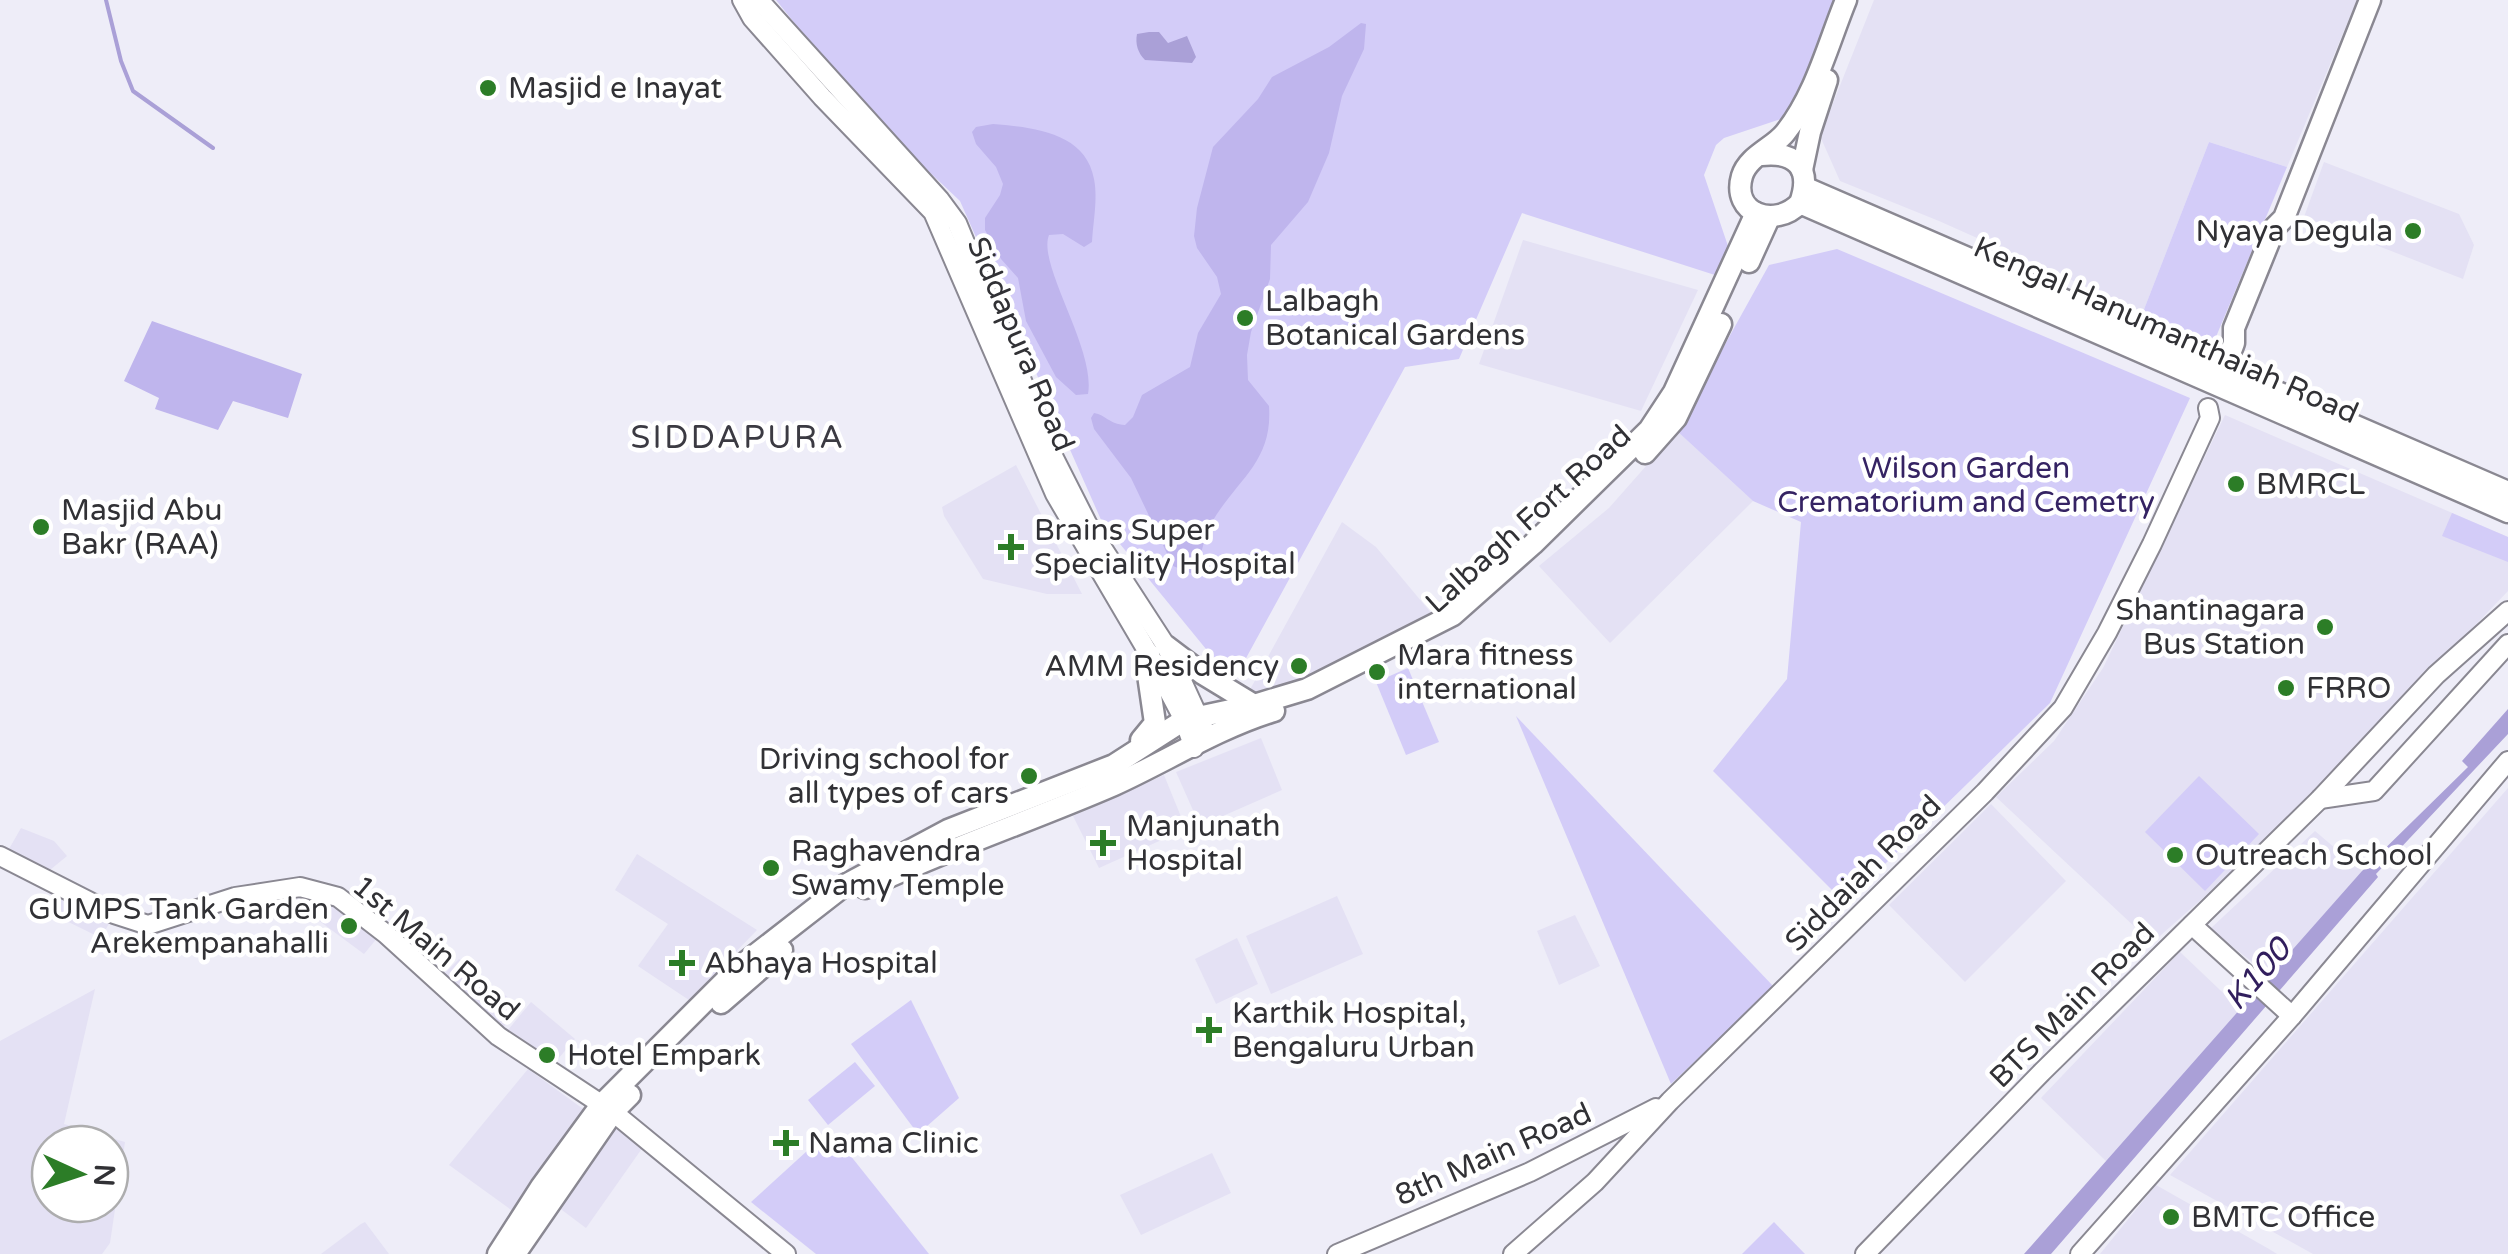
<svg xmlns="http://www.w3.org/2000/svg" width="2508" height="1254" font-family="'Varela Round',sans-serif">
	<rect width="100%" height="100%" fill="#eeedf8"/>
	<!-- built -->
	<g fill="#e4e1f4" fill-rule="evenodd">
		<path d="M 1874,0 L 2357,0 L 2287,167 L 2209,142 L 2143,312 L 1939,221 L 1840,181 L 1820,136 Z"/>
		<path d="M 2324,162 L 2459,214 L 2474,245 L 2463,279 L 2304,217 Z"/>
		<path d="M 1523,240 L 1698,290 L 1641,411 L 1479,364 Z"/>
		<path d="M 2225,415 L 2508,537 L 2508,591 L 2274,835 L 2152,943 L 1996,797 L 2054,741 L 2103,668 Z"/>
		<path d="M 1677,431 L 1753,501 L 1610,643 L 1539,566 L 1609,508 Z"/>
		<path d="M 1016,465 L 1082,594 L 1047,594 L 983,579 L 944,516 L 942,507 Z"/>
		<path d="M 1342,522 L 1376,547 L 1437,620 L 1304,681 L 1247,695 Z"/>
		<path d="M 1261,738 L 1282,790 L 1200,826 L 1176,772 Z"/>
		<path d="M 1164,775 L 1186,829 L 1099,868 L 1073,816 Z"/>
		<path d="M 2508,788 L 2508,1254 L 2313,1254 L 2170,1175 Z"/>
		<path d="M 1991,804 L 2066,881 L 1965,982 L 1889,905 Z"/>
		<path d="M 21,828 L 54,841 L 67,856 L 45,874 L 5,856 Z"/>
		<path d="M 2315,831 L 2362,871 L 2270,976 L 2210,929 Z"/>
		<path d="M 637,854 L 757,930 L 689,1000 L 638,966 L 668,924 L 615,890 Z"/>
		<path d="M 56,889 L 112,918 L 101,938 L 46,911 Z"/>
		<path d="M 1337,896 L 1363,954 L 1271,994 L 1246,936 Z"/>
		<path d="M 324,899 L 338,904 L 378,937 L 364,954 L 314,917 Z"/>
		<path d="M 1575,915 L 1600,966 L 1559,985 L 1537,931 Z"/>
		<path d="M 1237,938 L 1258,984 L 1216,1004 L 1195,959 Z"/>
		<path d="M 2180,952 L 2241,1010 L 2107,1162 L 2041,1098 Z"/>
		<path d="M 459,959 L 519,1006 L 500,1032 L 438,980 Z"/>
		<path d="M 95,989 L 64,1124 L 125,1142 L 110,1243 L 102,1254 L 0,1254 L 0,1041 ZM 110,1144 L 110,1204 L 50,1204 L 50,1144 Z"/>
		<path d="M 531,1002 L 575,1039 L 552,1066 L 508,1030 Z"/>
		<path d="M 528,1069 L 586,1111 L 514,1212 L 449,1165 Z"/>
		<path d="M 615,1127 L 643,1147 L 586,1228 L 558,1207 Z"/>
		<path d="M 1212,1153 L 1231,1193 L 1141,1235 L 1120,1195 Z"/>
		<path d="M 2156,1185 L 2269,1249 L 2277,1254 L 2100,1254 Z"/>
		<path d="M 365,1222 L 389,1254 L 321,1254 L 361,1224 Z"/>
	</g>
	<!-- green -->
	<g fill="#d3ccf8">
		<path d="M 776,0 L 1837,0 L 1795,102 L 1781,119 L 1724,138 L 1716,145 L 1704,175 L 1730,252 L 1718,276 L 1522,213 L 1459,359 L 1405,367 L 1233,682 L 1102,522 L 960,201 L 866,112 Z"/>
		<path d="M 2209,142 L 2287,167 L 2213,344 L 2143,312 Z"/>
		<path d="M 1837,249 L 2190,398 L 2050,703 L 1845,903 L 1713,771 L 1787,679 L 1801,522 L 1753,501 L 1677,431 L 1769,265 Z"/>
		<path d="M 2452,513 L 2508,537 L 2508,562 L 2442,536 Z"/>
		<path d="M 1408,668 L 1439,742 L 1406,755 L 1376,682 Z"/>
		<path d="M 1516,716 L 1774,987 L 1671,1084 Z"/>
		<path d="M 2199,776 L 2259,834 L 2205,891 L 2145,832 Z"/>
		<path d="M 911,1000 L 959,1098 L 918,1134 L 851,1044 Z"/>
		<path d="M 855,1062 L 875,1086 L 828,1125 L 808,1100 Z"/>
		<path d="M 830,1130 L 929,1254 L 816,1254 L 751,1202 Z"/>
		<path d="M 1774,1222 L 1805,1254 L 1742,1254 Z"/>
	</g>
	<!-- forest -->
	<g fill="#bfb5ed">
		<path d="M 1361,23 L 1366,24 L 1364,49 L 1342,96 L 1329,153 L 1308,202 L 1271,245 L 1270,279 L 1251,332 L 1247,355 L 1248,380 L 1269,406 C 1273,462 1237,479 1212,522 C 1203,538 1202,557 1193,574 L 1173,566 L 1131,478 L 1094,429 L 1091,418 L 1094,413 C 1106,415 1109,424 1125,425 L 1133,417 L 1142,395 L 1190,367 L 1198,333 L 1221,294 L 1217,277 L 1197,248 L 1194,236 L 1197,208 L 1213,147 L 1258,99 L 1272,77 L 1329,47 Z"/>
		<path d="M 993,124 C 1032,127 1086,132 1094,179 C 1098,199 1093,222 1092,242 L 1084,247 L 1063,234 L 1049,235 C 1037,265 1096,349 1088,394 L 1076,395 L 1056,377 L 1026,321 L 1018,278 L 1001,259 L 985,230 L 985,218 L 1000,195 L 1003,184 L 996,167 L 976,144 L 972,132 L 976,127 Z"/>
		<path d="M 152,321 L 302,374 L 288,418 L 233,401 L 218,430 L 155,409 L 159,398 L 124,381 Z"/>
	</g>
	<!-- water -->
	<g fill="#aaa0d7">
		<path d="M 1149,32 L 1159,32 L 1168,43 L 1187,36 L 1196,57 L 1192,63 L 1145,60 C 1138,53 1135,44 1137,34 Z"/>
		<path d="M 2508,709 L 2508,734 L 2376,874 L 2378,877 L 2051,1254 L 2024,1254 L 2362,871 L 2468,767 L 2462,761 Z"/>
	</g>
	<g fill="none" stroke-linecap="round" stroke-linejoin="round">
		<!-- stream -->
		<path stroke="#aaa0d7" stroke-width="4" d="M 106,0 L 121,61 L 133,91 L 213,148"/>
		<defs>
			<g id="secondary">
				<path d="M 742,0 L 752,18 L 822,97 L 933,212 L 1055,494 L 1149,654 L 1184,720 L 1194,748"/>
				<path d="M 759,0 L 940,200 L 957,223 L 1053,456 L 1090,529 L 1166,646 L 1208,738"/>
				<path d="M 2320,799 L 2374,791 L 2508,644"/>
				<path d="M 0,856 L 114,914 L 148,925 L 235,897 L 300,887 L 338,897 L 386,934 L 498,1036 L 613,1112 L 786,1254"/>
				<path d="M 2192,925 L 2292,1016"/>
				<path d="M 1337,1254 L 1530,1172 L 1656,1108"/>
				<path d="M 1513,1254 L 1595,1182 L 1670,1101 L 1985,792 L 2063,708 L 2107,633 L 2152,544 L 2210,418 L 2208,408"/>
				<path d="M 1865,1254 L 2042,1072 L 2320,799 L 2436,675 L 2508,611"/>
				<path d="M 2080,1254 L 2292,1016 L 2508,761"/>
			</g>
			<g id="primary">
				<path d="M 1761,155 C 1797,151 1812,169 1800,203 C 1775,229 1731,214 1742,176 C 1748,156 1773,148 1785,133 C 1815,96 1828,44 1846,0"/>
				<path d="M 1802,170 L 1810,132 L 1827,80"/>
				<path d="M 1806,188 L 2508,492"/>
				<path d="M 1800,203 L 2508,512"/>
				<path d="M 1749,262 L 1769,218"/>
				<path d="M 2221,378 L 2234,343 L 2234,328 L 2275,227 L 2284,218 L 2370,0"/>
				<path d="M 1645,453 L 1676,418 L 1721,324"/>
				<path d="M 1166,646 L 1203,674 L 1254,705"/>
				<path d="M 1141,740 L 1155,723 L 1147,668 L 1149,654"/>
				<path d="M 865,888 C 946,849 1031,821 1114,785 C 1167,761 1218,728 1274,711"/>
				<path d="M 721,1003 L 782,950"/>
				<path d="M 498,1254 L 541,1187 L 601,1105 L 737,969 L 845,885 L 948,830 L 1114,765 L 1184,720 L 1254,705 L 1307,689 L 1453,615 L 1533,544 L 1649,430 L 1674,392 L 1756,213"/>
				<path d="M 515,1254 L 613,1112 L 630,1095"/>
			</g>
		</defs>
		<!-- secondary casing -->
		<use href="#secondary" stroke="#8a8892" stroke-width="22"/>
		<!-- primary casing -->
		<use href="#primary" stroke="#8a8892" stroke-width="25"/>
		<!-- secondary -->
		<use href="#secondary" stroke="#fff" stroke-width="18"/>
		<!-- primary -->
		<use href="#primary" stroke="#fff" stroke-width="20"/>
	</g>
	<!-- markers -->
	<g fill="#2c7d27" stroke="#fff" stroke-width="4">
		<circle cx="488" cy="88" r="10"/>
		<circle cx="2413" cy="231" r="10"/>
		<circle cx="1245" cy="318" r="10"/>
		<circle cx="2236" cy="484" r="10"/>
		<circle cx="41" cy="527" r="10"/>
		<path d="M1006 532h10v10h10v10h-10v10h-10v-10h-10v-10h10z"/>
		<circle cx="2325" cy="627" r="10"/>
		<circle cx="1299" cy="666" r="10"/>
		<circle cx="1377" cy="672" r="10"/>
		<circle cx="2286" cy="688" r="10"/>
		<circle cx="1029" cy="776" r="10"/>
		<path d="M1098 828h10v10h10v10h-10v10h-10v-10h-10v-10h10z"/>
		<circle cx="2175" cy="855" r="10"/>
		<circle cx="771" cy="868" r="10"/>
		<circle cx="349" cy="926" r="10"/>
		<path d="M677 948h10v10h10v10h-10v10h-10v-10h-10v-10h10z"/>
		<path d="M1204 1015h10v10h10v10h-10v10h-10v-10h-10v-10h10z"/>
		<circle cx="547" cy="1055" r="10"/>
		<path d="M781 1128h10v10h10v10h-10v10h-10v-10h-10v-10h10z"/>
		<circle cx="2171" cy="1217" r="10"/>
	</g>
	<g text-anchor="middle" stroke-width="9" stroke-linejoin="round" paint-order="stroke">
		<!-- poi labels -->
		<g font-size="30" fill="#313135" stroke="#fff" text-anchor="start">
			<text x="508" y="98">Masjid e Inayat</text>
			<text x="2393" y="241" text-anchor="end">Nyaya Degula</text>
			<text x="1265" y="311">Lalbagh<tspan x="1265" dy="34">Botanical Gardens</tspan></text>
			<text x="2256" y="494">BMRCL</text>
			<text x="61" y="520">Masjid Abu<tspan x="61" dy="34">Bakr (RAA)</tspan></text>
			<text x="1034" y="540">Brains Super<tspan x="1034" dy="34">Speciality Hospital</tspan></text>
			<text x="2305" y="620" text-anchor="end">Shantinagara<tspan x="2305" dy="34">Bus Station</tspan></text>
			<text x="1397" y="665">Mara fitness<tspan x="1397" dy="34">international</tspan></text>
			<text x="1279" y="676" text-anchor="end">AMM Residency</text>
			<text x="2306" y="698">FRRO</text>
			<text x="1009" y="769" text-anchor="end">Driving school for<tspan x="1009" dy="34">all types of cars</tspan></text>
			<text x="1126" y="836">Manjunath<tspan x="1126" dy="34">Hospital</tspan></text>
			<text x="791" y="861">Raghavendra<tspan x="791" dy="34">Swamy Temple</tspan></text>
			<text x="2195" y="865">Outreach School</text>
			<text x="329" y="919" text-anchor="end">GUMPS Tank Garden<tspan x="329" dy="34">Arekempanahalli</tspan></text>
			<text x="704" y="973">Abhaya Hospital</text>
			<text x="1232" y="1023">Karthik Hospital,<tspan x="1232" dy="34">Bengaluru Urban</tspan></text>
			<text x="567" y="1065">Hotel Empark</text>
			<text x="808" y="1153">Nama Clinic</text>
			<text x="2191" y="1227">BMTC Office</text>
		</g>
		<!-- street labels -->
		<g font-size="30" fill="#313135" stroke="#fff">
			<text transform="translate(2166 330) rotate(24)" y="10">Kengal Hanumanthaiah Road</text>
			<text transform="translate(1021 344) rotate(67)" y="10">Siddapura Road</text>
			<text transform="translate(1528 519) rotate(-42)" y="10">Lalbagh Fort Road</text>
			<text transform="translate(1863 873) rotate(-45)" y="10">Siddaiah Road</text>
			<text transform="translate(436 948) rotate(40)" y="10">1st Main Road</text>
			<text transform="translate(2072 1005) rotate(-45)" y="10">BTS Main Road</text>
			<text transform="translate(1493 1154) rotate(-24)" y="10">8th Main Road</text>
		</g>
		<!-- park labels -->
		<g font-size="30" fill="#352363" stroke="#fff">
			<text x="1966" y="478">Wilson Garden<tspan x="1966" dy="34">Crematorium and Cemetry</tspan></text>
		</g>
		<!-- neighbourhood labels -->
		<g font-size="32" letter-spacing="2.5" fill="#3b3a42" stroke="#fff">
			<text x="738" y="448">SIDDAPURA</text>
		</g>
		<!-- water labels -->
		<g font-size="32" font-style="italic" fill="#311e5d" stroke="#fff">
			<text transform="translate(2257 974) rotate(-49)" y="11">K100</text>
		</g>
	</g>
	<!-- north arrow -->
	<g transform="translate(80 1174) rotate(93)"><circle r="48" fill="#ffffff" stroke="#adadae" stroke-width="2.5"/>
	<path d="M0-8L18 38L0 25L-18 38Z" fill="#2c7d27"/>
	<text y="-15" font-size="28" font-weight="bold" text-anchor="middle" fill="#313135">N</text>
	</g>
</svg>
